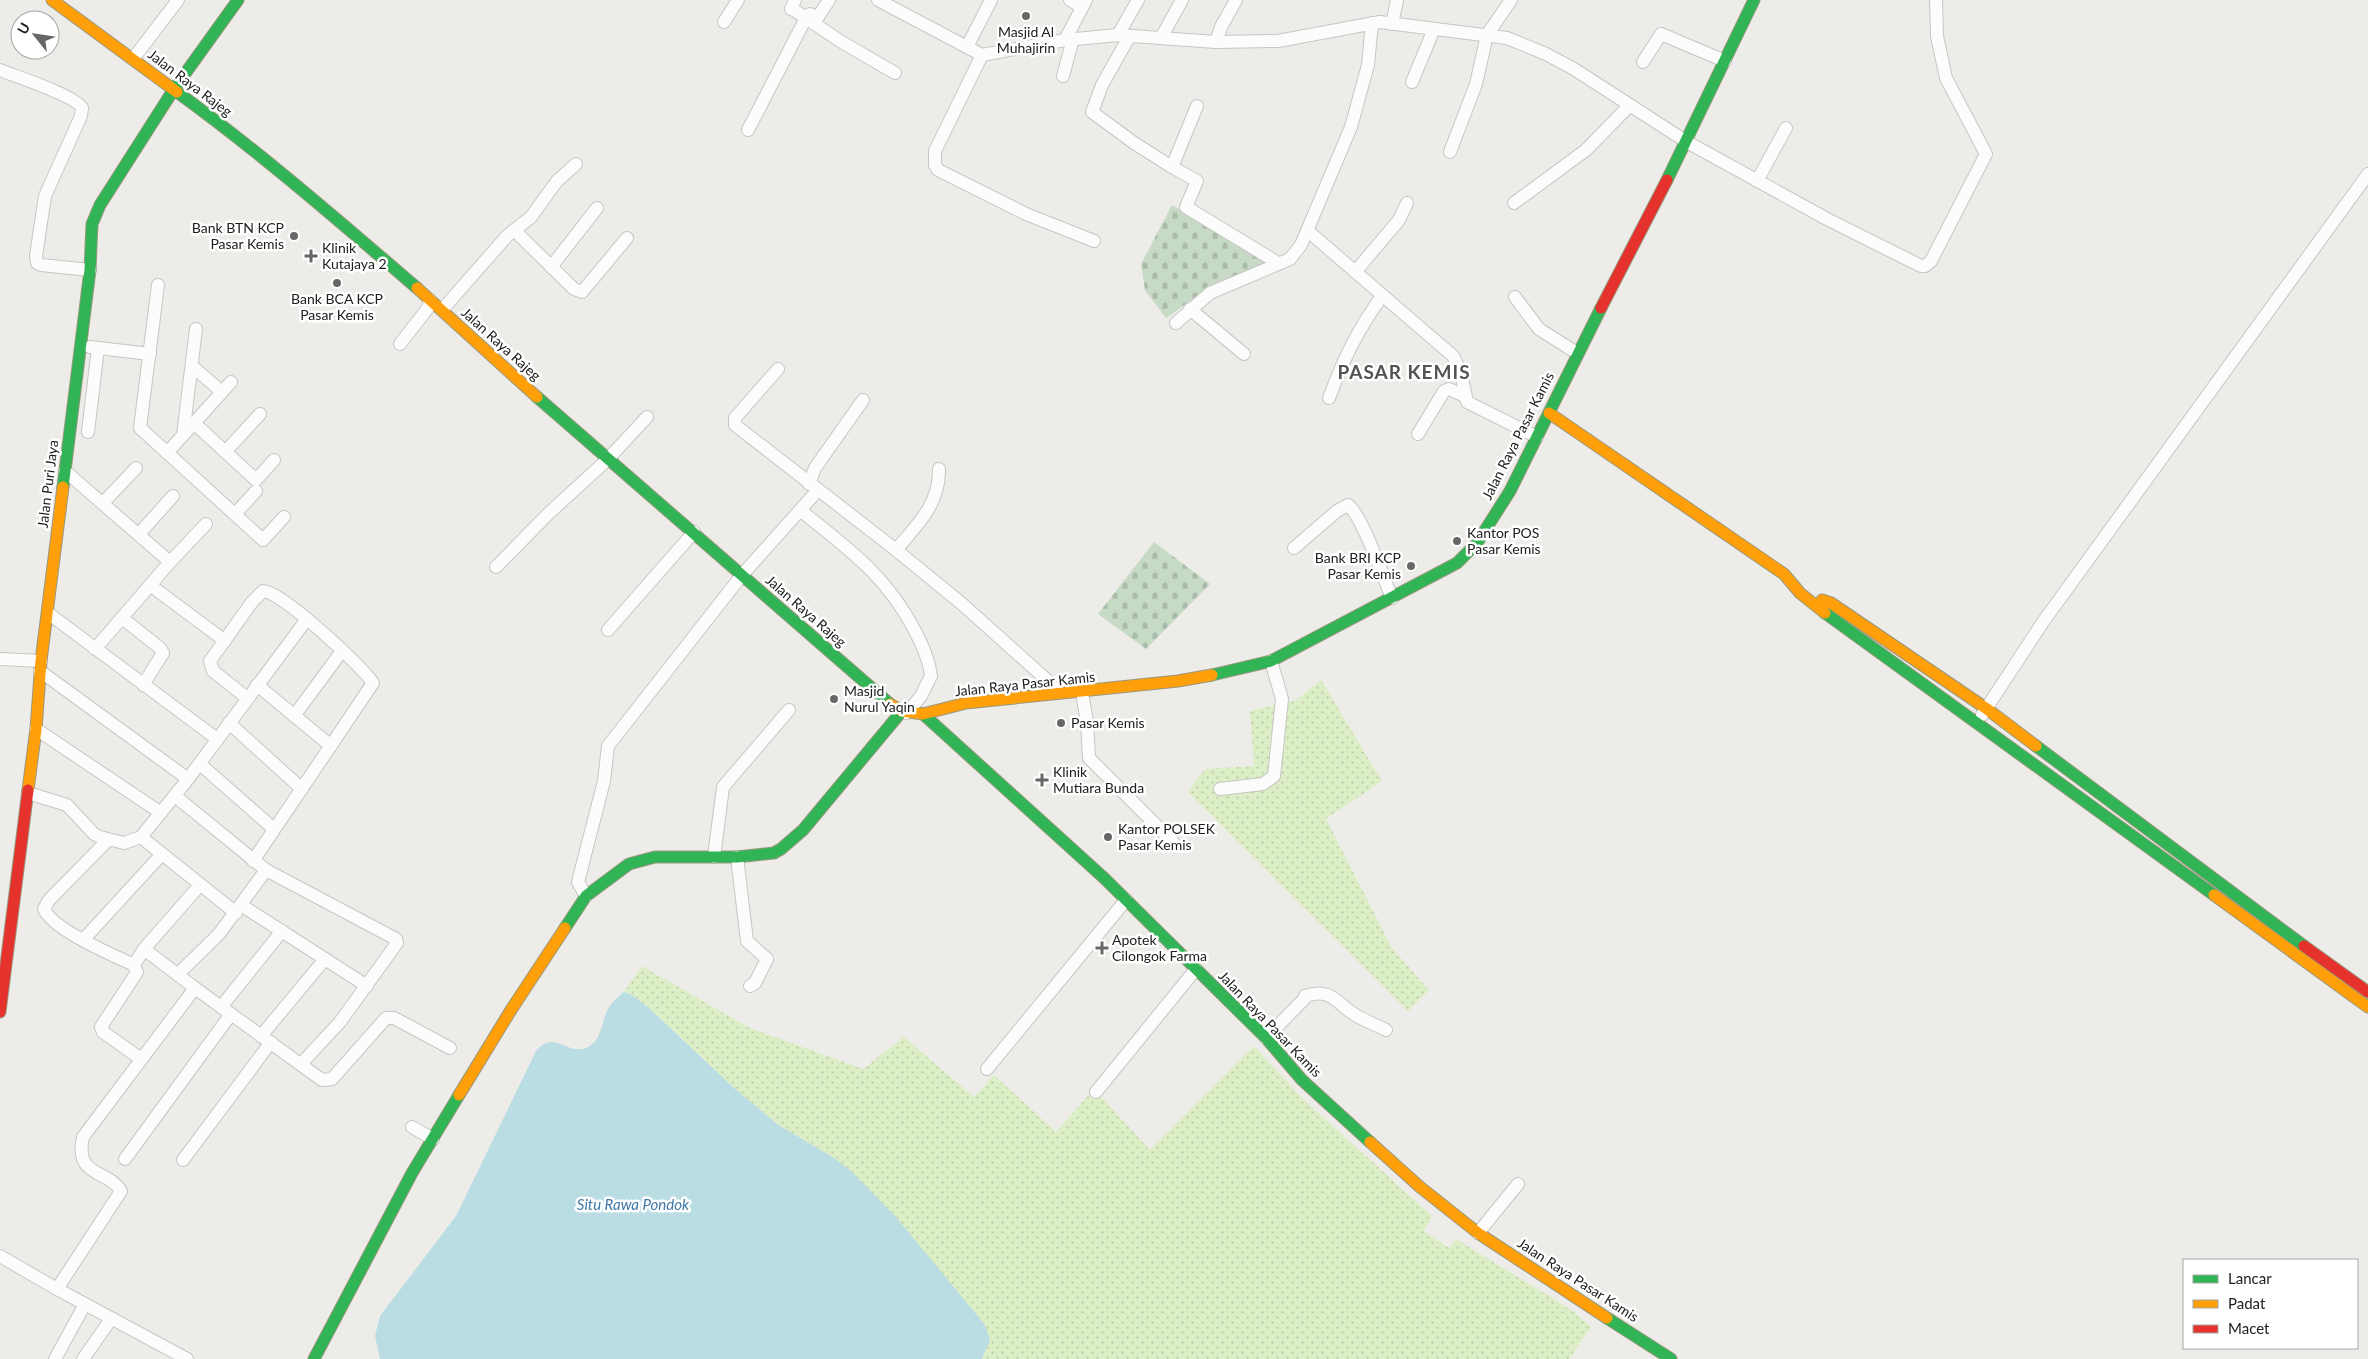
<svg xmlns="http://www.w3.org/2000/svg" width="2368" height="1359" font-family="Lato,sans-serif">
	<defs>
		<pattern id="grass-dots" width="8" height="8" patternUnits="userSpaceOnUse" patternTransform="scale(1.25)"><rect width="8" height="8" fill="#dceec5"/><path d="M2 2h.1M6 6h.1" fill="none" stroke="#bccca9" stroke-width="1.8" stroke-linecap="round"/></pattern>
		<pattern id="cemetery-stones" width="16" height="16" patternUnits="userSpaceOnUse" patternTransform="scale(1.25)"><rect width="16" height="16" fill="#c6dac5"/><path d="M2 7V4a2 2 0 0 1 4 0v3zM10 15v-3a2 2 0 0 1 4 0v3z" fill="#aabba9"/></pattern>
	</defs>
	<rect width="100%" height="100%" fill="#eeece8"/>
	<!-- grass -->
	<g fill="url(#grass-dots)">
		<path d="M 1321,680 L 1382,781 L 1326,819 L 1392,948 L 1429,990 L 1408,1011 L 1188,792 L 1205,769 L 1254,766 L 1250,711 L 1296,700 Z"/>
		<path d="M 642,966 L 750,1028 L 863,1069 L 904,1037 L 974,1097 L 994,1075 L 1056,1132 L 1094,1089 L 1150,1150 L 1254,1046 L 1302,1098 L 1432,1216 L 1424,1231 L 1449,1248 L 1456,1239 L 1573,1311 L 1591,1327 L 1569,1359 L 982,1359 L 990,1340 L 985,1325 L 834,1158 L 777,1124 L 734,1088 L 649,1008 L 632,995 L 624,992 Z"/>
	</g>
	<!-- cemetery -->
	<g fill="url(#cemetery-stones)">
		<path d="M 1172,205 L 1273,262 L 1217,282 L 1166,318 L 1145,290 L 1141,264 Z"/>
		<path d="M 1154,542 L 1210,584 L 1146,649 L 1098,614 Z"/>
	</g>
	<!-- water -->
	<path fill="#badde4" d="M 624,992 L 632,995 L 649,1008 L 734,1088 L 777,1124 L 834,1158 L 851,1171 L 896,1217 L 985,1325 L 990,1340 L 982,1359 L 380,1359 L 375,1336 L 380,1316 L 456,1216 L 536,1051 C 554,1029 566,1055 586,1048 C 600,1042 601,1028 605,1016 C 608,1006 616,998 624,992 Z"/>
	<g fill="none" stroke-linecap="round" stroke-linejoin="round">
		<defs>
			<g id="street">
				<path d="M 795,0 L 791,9 L 794,10 L 840,41 L 895,73"/>
				<path d="M 878,0 L 982,55 L 1065,40 L 1118,35 L 1216,42 L 1278,41 L 1380,22 L 1507,38 L 1546,54 L 1574,69 L 1687,142 L 1827,219 L 1921,266 L 1925,266 L 1931,261 L 1986,154 L 1946,78 L 1937,36 L 1936,0"/>
				<path d="M 1070,0 L 1082,7"/>
				<path d="M 724,22 L 738,0"/>
				<path d="M 1392,24 L 1397,0"/>
				<path d="M 1118,35 L 1138,0"/>
				<path d="M 1129,37 L 1102,85 L 1092,112 L 1134,143 L 1172,167 L 1197,106"/>
				<path d="M 1161,38 L 1182,0"/>
				<path d="M 1065,40 L 1086,0"/>
				<path d="M 1216,42 L 1221,27 L 1236,0"/>
				<path d="M 967,47 L 991,0"/>
				<path d="M 982,55 L 935,151 L 935,165 L 938,170 L 1026,214 L 1094,241"/>
				<path d="M 133,59 L 178,0"/>
				<path d="M 1643,62 L 1661,34 L 1725,61"/>
				<path d="M 0,70 C 15,76 76,96 82,108 L 81,116 L 45,196 L 36,256 L 37,263 L 41,265 L 90,270"/>
				<path d="M 1063,76 L 1073,39"/>
				<path d="M 1412,82 L 1434,29"/>
				<path d="M 748,130 L 807,16 L 810,14 L 818,17 L 829,0"/>
				<path d="M 1450,152 L 1476,84 L 1487,35 L 1511,0"/>
				<path d="M 1172,167 L 1197,181 L 1186,207 L 1278,263"/>
				<path d="M 1757,181 L 1786,128"/>
				<path d="M 1514,203 L 1586,150 L 1630,105"/>
				<path d="M 514,230 L 574,289 L 582,292 L 627,238"/>
				<path d="M 1308,231 L 1453,356 L 1461,373 L 1467,402 L 1537,437"/>
				<path d="M 551,267 L 597,208"/>
				<path d="M 1355,272 L 1399,220 L 1407,203"/>
				<path d="M 158,285 L 140,428 L 263,540 L 284,517"/>
				<path d="M 1515,297 L 1539,329 L 1577,353"/>
				<path d="M 1190,309 L 1244,354"/>
				<path d="M 442,310 L 507,236 L 531,217 L 557,181 L 576,164"/>
				<path d="M 1176,323 L 1210,293 L 1290,259 L 1301,245 L 1351,127 L 1368,65 L 1372,23"/>
				<path d="M 400,344 L 428,308 L 430,300"/>
				<path d="M 90,347 L 150,354"/>
				<path d="M 192,366 L 222,392"/>
				<path d="M 778,369 L 735,418 L 735,425 L 896,550 L 961,603 L 1048,681 L 1058,693"/>
				<path d="M 1329,398 C 1344,358 1357,331 1382,296"/>
				<path d="M 194,423 L 256,480 L 274,460"/>
				<path d="M 88,432 L 98,348"/>
				<path d="M 1418,434 L 1444,391 L 1449,389 L 1465,396"/>
				<path d="M 183,435 L 196,329"/>
				<path d="M 225,452 L 260,414"/>
				<path d="M 167,453 L 231,382"/>
				<path d="M 65,471 L 170,562"/>
				<path d="M 809,484 L 815,468 L 863,400"/>
				<path d="M 103,503 L 136,468"/>
				<path d="M 800,510 C 847,548 885,574 914,629 C 922,644 929,659 931,676 L 921,696 L 907,713"/>
				<path d="M 235,514 L 256,491"/>
				<path d="M 139,534 L 173,496"/>
				<path d="M 1294,548 L 1337,511 L 1348,505 C 1362,515 1384,579 1392,598"/>
				<path d="M 896,550 C 917,525 940,504 939,469"/>
				<path d="M 496,567 L 548,514 L 607,460 L 647,417"/>
				<path d="M 150,585 L 225,641"/>
				<path d="M 48,613 L 217,739"/>
				<path d="M 122,618 L 160,648 L 163,653 L 143,685"/>
				<path d="M 608,630 L 694,532"/>
				<path d="M 95,649 L 170,562 L 206,524"/>
				<path d="M 0,659 L 41,661"/>
				<path d="M 40,671 L 188,779"/>
				<path d="M 257,685 L 331,746"/>
				<path d="M 1082,693 L 1087,722 L 1089,758 L 1173,842"/>
				<path d="M 247,698 L 213,671 L 210,661 L 252,602 L 263,591 C 281,591 361,665 373,683 L 253,861"/>
				<path d="M 1982,715 L 2043,622 L 2368,174"/>
				<path d="M 294,716 L 342,651"/>
				<path d="M 229,723 L 302,789"/>
				<path d="M 36,729 L 161,813"/>
				<path d="M 200,764 L 274,829"/>
				<path d="M 1220,789 L 1263,784 L 1274,776 L 1282,699 L 1271,661"/>
				<path d="M 28,793 L 67,805 L 94,834 L 100,837 L 124,843 L 141,837 L 188,779 L 307,619"/>
				<path d="M 175,796 L 266,870 L 396,939 L 397,943 L 340,1022 L 301,1064"/>
				<path d="M 141,837 L 236,913"/>
				<path d="M 108,840 L 49,900 L 44,909 C 53,930 113,955 134,965 L 137,972 L 101,1027 L 103,1032 L 141,1059"/>
				<path d="M 714,857 L 723,787 L 789,710"/>
				<path d="M 737,857 L 747,941 L 767,959 L 755,983 L 750,986"/>
				<path d="M 586,896 L 578,882 L 604,781 L 608,746 L 742,575 L 818,490"/>
				<path d="M 241,905 L 367,986"/>
				<path d="M 83,940 L 162,854"/>
				<path d="M 144,949 L 195,988 L 322,1080 L 332,1079 L 386,1018 L 394,1018 L 450,1048"/>
				<path d="M 134,965 L 144,949 L 200,885"/>
				<path d="M 178,974 L 219,934 L 266,870"/>
				<path d="M 221,1007 L 282,931"/>
				<path d="M 261,1036 L 325,959"/>
				<path d="M 1266,1038 L 1306,997 L 1305,996 C 1333,987 1336,1004 1357,1016 C 1366,1021 1376,1025 1386,1030"/>
				<path d="M 987,1069 L 1126,900"/>
				<path d="M 1096,1092 L 1196,969"/>
				<path d="M 412,1127 L 433,1139"/>
				<path d="M 125,1159 L 231,1014"/>
				<path d="M 183,1160 L 271,1042"/>
				<path d="M 1478,1233 L 1518,1184"/>
				<path d="M 0,1256 L 57,1289 L 187,1359"/>
				<path d="M 57,1289 L 121,1191 C 108,1169 74,1178 83,1137 L 195,988"/>
				<path d="M 55,1359 L 85,1304"/>
				<path d="M 83,1359 L 111,1319"/>
			</g>
			<g id="fast">
				<path d="M 177,92 C 261,153 339,221 417,288"/>
				<path d="M 1667,180 L 1754,0"/>
				<path d="M 537,397 L 890,704"/>
				<path d="M 63,487 L 90,270 L 92,224 L 100,205 L 174,89 L 238,0"/>
				<path d="M 1825,613 L 2214,895"/>
				<path d="M 1212,675 L 1271,661 L 1457,563 L 1477,543 L 1510,491 L 1601,308"/>
				<path d="M 923,714 L 1104,878 L 1266,1038 L 1302,1080 L 1370,1142"/>
				<path d="M 2036,746 L 2304,946"/>
				<path d="M 565,928 L 586,896 L 629,864 L 655,857 L 737,857 L 774,853 L 781,849 L 803,830 L 902,711"/>
				<path d="M 1607,1318 L 1671,1359"/>
				<path d="M 314,1359 L 412,1173 L 459,1095"/>
			</g>
			<g id="slow">
				<path d="M 52,0 L 177,92"/>
				<path d="M 417,288 L 537,397"/>
				<path d="M 1549,413 L 1784,574 L 1800,593 L 1825,613"/>
				<path d="M 1822,600 L 1831,603 L 1987,709 L 2036,746"/>
				<path d="M 890,704 L 902,711 L 923,714 L 966,703 L 1178,681 L 1212,675"/>
				<path d="M 28,790 L 36,729 L 41,661 L 63,487"/>
				<path d="M 2214,895 L 2368,1007"/>
				<path d="M 459,1095 L 511,1010 L 565,928"/>
				<path d="M 1370,1142 L 1420,1187 L 1478,1233 L 1607,1318"/>
			</g>
			<g id="jam">
				<path d="M 1601,308 L 1667,180"/>
				<path d="M 2304,946 L 2368,992"/>
				<path d="M 0,1012 L 28,790"/>
			</g>
		</defs>
		<!-- street casing -->
		<use href="#street" stroke="#c7c6c4" stroke-width="14"/>
		<!-- fast casing -->
		<use href="#fast" stroke="#98987f" stroke-width="13"/>
		<!-- slow casing -->
		<use href="#slow" stroke="#98987f" stroke-width="13"/>
		<!-- jam casing -->
		<use href="#jam" stroke="#98987f" stroke-width="13"/>
		<!-- street -->
		<use href="#street" stroke="#fcfcfc" stroke-width="12"/>
		<!-- fast -->
		<use href="#fast" stroke="#30b455" stroke-width="11"/>
		<!-- slow -->
		<use href="#slow" stroke="#ff9f0a" stroke-width="11"/>
		<!-- jam -->
		<use href="#jam" stroke="#e5322d" stroke-width="11"/>
	</g>
	<!-- markers -->
	<g fill="#686766" stroke="#fff" stroke-width="2">
		<circle cx="1026" cy="16" r="5"/>
		<circle cx="294" cy="236" r="5"/>
		<path d="M308.5 248.5h5v5h5v5h-5v5h-5v-5h-5v-5h5z"/>
		<circle cx="337" cy="283" r="5"/>
		<circle cx="1457" cy="541" r="5"/>
		<circle cx="1411" cy="566" r="5"/>
		<circle cx="834" cy="699" r="5"/>
		<circle cx="1061" cy="723" r="5"/>
		<path d="M1039.5 772.5h5v5h5v5h-5v5h-5v-5h-5v-5h5z"/>
		<circle cx="1108" cy="837" r="5"/>
		<path d="M1099.5 940.5h5v5h5v5h-5v5h-5v-5h-5v-5h5z"/>
	</g>
	<g text-anchor="middle" stroke-width="5" stroke-linejoin="round" paint-order="stroke">
		<!-- poi labels -->
		<g font-size="14" fill="#202020" stroke="#fff" text-anchor="start">
			<text x="1026" y="37" text-anchor="middle">Masjid Al<tspan x="1026" dy="16">Muhajirin</tspan></text>
			<text x="284" y="233" text-anchor="end">Bank BTN KCP<tspan x="284" dy="16">Pasar Kemis</tspan></text>
			<text x="322" y="253">Klinik<tspan x="322" dy="16">Kutajaya 2</tspan></text>
			<text x="337" y="304" text-anchor="middle">Bank BCA KCP<tspan x="337" dy="16">Pasar Kemis</tspan></text>
			<text x="1467" y="538">Kantor POS<tspan x="1467" dy="16">Pasar Kemis</tspan></text>
			<text x="1401" y="563" text-anchor="end">Bank BRI KCP<tspan x="1401" dy="16">Pasar Kemis</tspan></text>
			<text x="844" y="696">Masjid<tspan x="844" dy="16">Nurul Yaqin</tspan></text>
			<text x="1071" y="728">Pasar Kemis</text>
			<text x="1053" y="777">Klinik<tspan x="1053" dy="16">Mutiara Bunda</tspan></text>
			<text x="1118" y="834">Kantor POLSEK<tspan x="1118" dy="16">Pasar Kemis</tspan></text>
			<text x="1112" y="945">Apotek<tspan x="1112" dy="16">Cilongok Farma</tspan></text>
		</g>
		<!-- street labels -->
		<g font-size="14" fill="#202020" stroke="#fff">
			<text transform="translate(190 83) rotate(37)" y="5">Jalan Raya Rajeg</text>
			<text transform="translate(501 344) rotate(42)" y="5">Jalan Raya Rajeg</text>
			<text transform="translate(1518 436) rotate(-63)" y="5">Jalan Raya Pasar Kamis</text>
			<text transform="translate(48 484) rotate(-83)" y="5">Jalan Puri Jaya</text>
			<text transform="translate(806 611) rotate(41)" y="5">Jalan Raya Rajeg</text>
			<text transform="translate(1025 684) rotate(-6)" y="5">Jalan Raya Pasar Kamis</text>
			<text transform="translate(1270 1024) rotate(46)" y="5">Jalan Raya Pasar Kamis</text>
			<text transform="translate(1578 1280) rotate(33)" y="5">Jalan Raya Pasar Kamis</text>
		</g>
		<!-- water labels -->
		<g font-size="15" font-style="italic" fill="#3f76a7" stroke="#fff">
			<text x="633" y="1210">Situ Rawa Pondok</text>
		</g>
		<!-- district labels -->
		<g font-size="19" font-weight="bold" letter-spacing="1" fill="#535353" stroke="#fff">
			<text x="1404" y="379">PASAR KEMIS</text>
		</g>
	</g>
	<!-- legend -->
	<rect x="2183" y="1259" width="175" height="90" fill="#ffffff" stroke="#a6a6a6"/>
	<rect x="2193" y="1275" width="25" height="8" fill="#30b455" stroke="#a6a6a6"/>
	<text x="2228" y="1284" font-size="15" fill="#202020">Lancar</text>
	<rect x="2193" y="1300" width="25" height="8" fill="#ff9f0a" stroke="#a6a6a6"/>
	<text x="2228" y="1309" font-size="15" fill="#202020">Padat</text>
	<rect x="2193" y="1325" width="25" height="8" fill="#e5322d" stroke="#a6a6a6"/>
	<text x="2228" y="1334" font-size="15" fill="#202020">Macet</text>
	<!-- north arrow -->
	<g transform="translate(35 35) rotate(300)"><circle r="24" fill="#ffffff" stroke="#a6a6a6"/>
	<path d="M0-4L9 19L0 12L-9 19Z" fill="#686766"/>
	<text y="-8" font-size="14" font-weight="bold" text-anchor="middle" fill="#202020">U</text>
	</g>
</svg>
